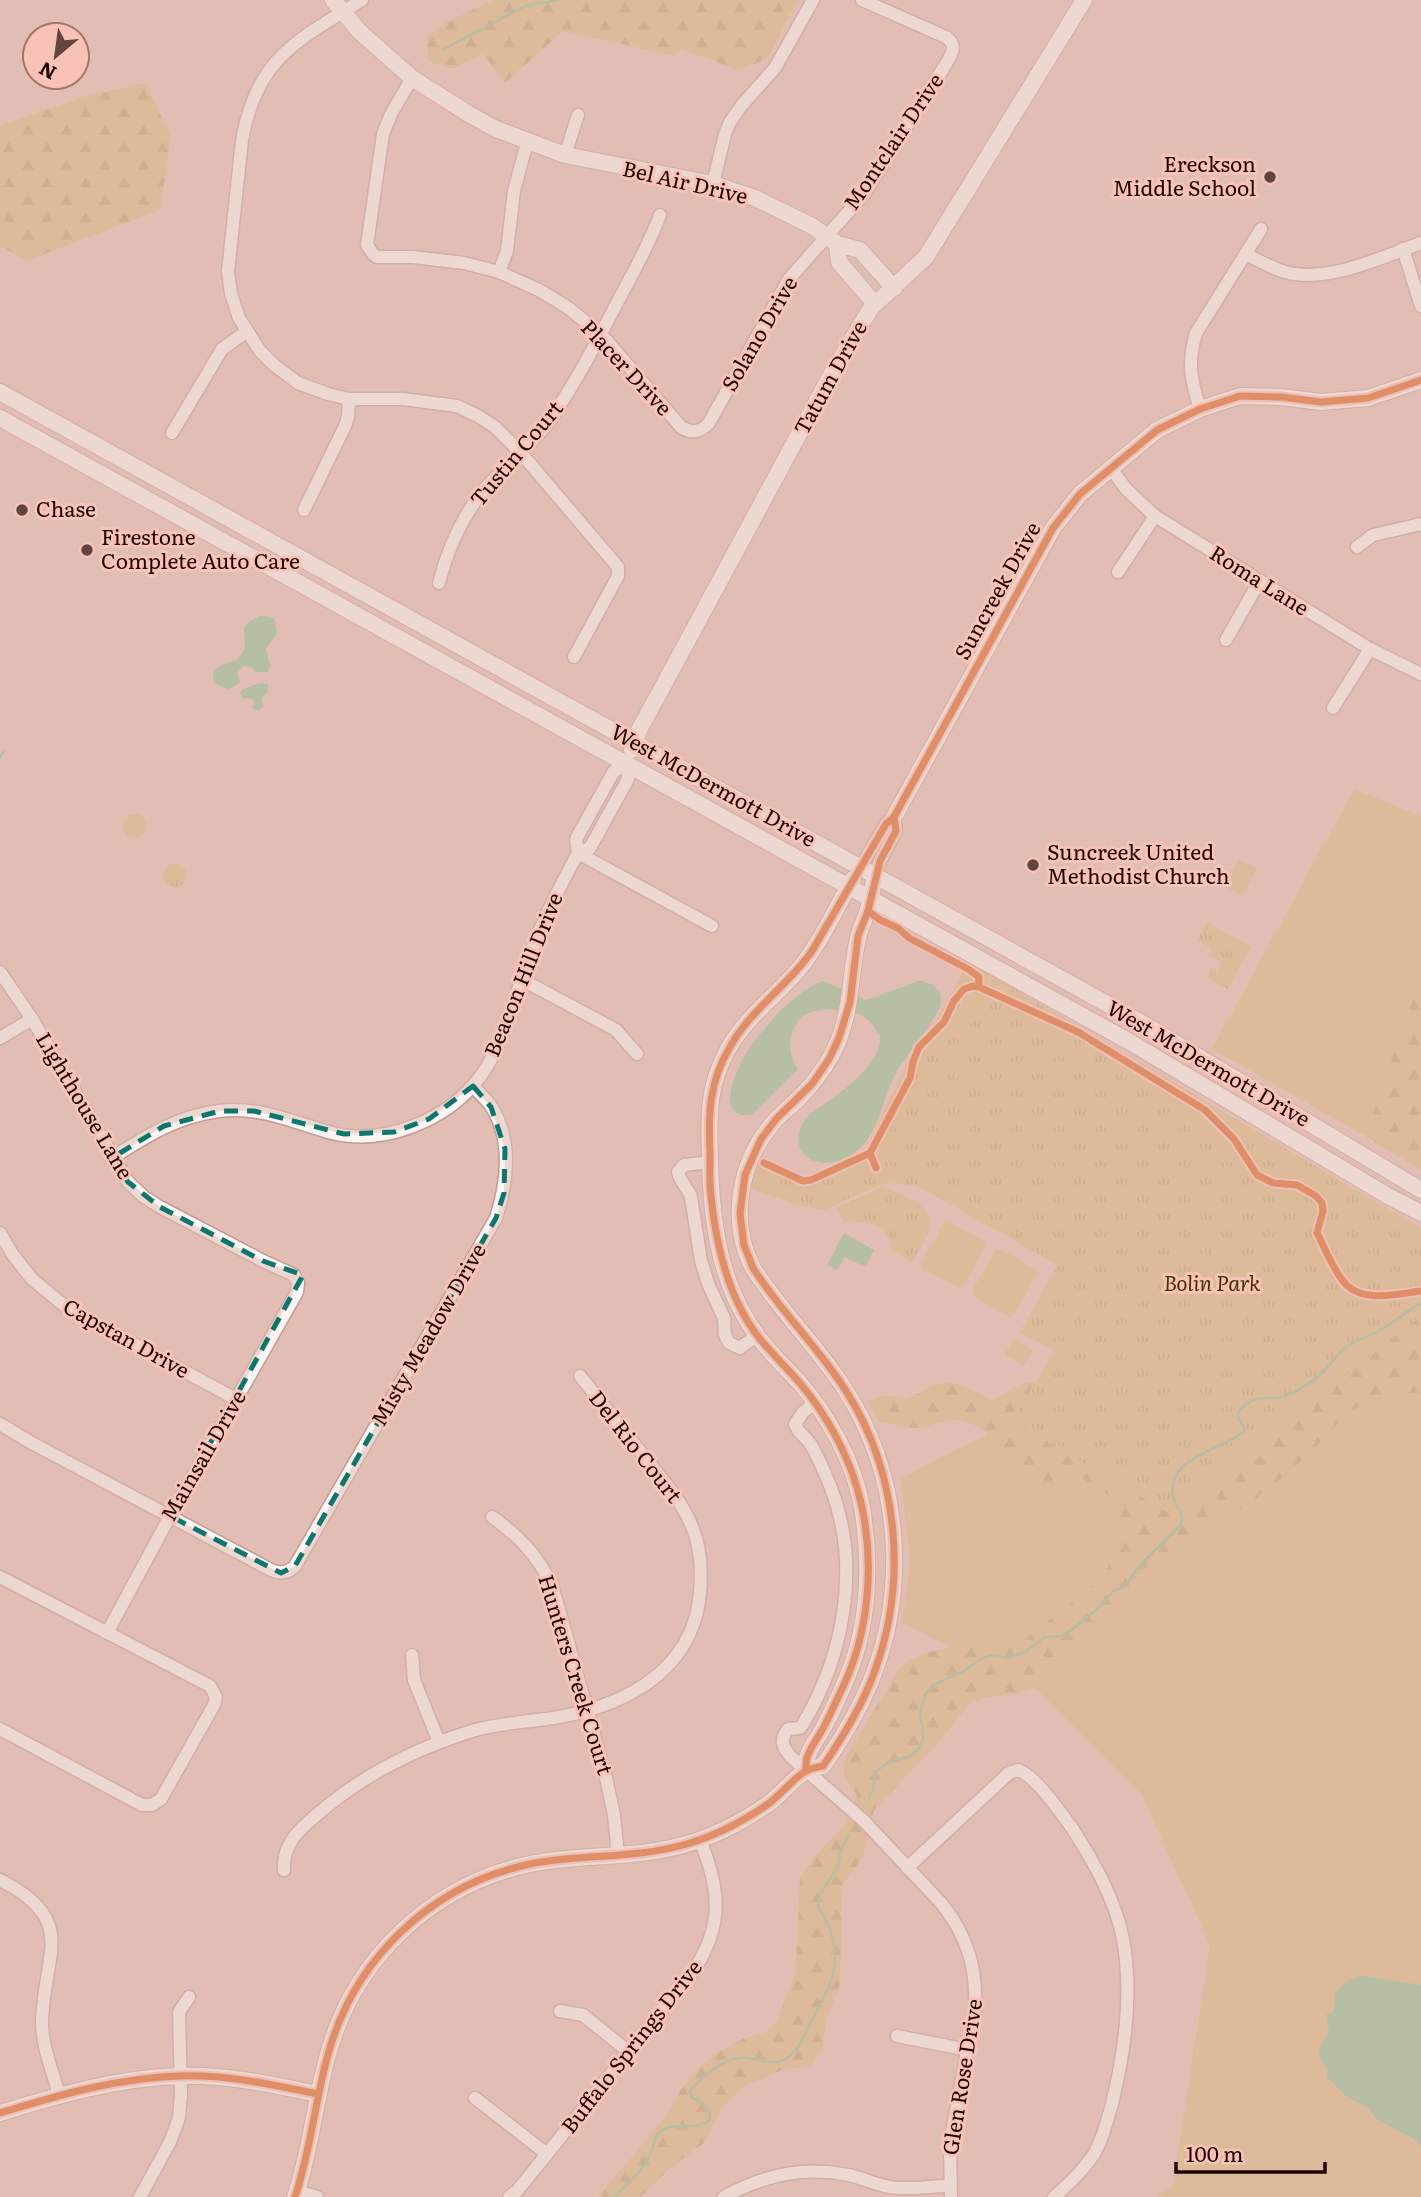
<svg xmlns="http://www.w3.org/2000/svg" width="1421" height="2197" font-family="Literata,serif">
	<defs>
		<pattern id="forest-firs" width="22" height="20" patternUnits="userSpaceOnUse" patternTransform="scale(1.75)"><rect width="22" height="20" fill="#d8b87b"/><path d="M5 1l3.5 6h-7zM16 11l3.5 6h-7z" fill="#b99d69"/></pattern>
		<pattern id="park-tufts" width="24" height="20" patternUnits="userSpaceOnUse" patternTransform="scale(1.75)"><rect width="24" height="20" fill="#d8b87b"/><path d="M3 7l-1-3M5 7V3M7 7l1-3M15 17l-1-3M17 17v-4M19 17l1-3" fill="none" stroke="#b99d69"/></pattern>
	</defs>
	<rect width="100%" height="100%" fill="#e2bdb4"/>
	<!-- grass -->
	<g fill="#d8b87b">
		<path d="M 1354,789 L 1421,816 L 1421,975 L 1365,1136 L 1212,1049 Z"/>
		<circle cx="135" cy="826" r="12"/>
		<path d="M 1239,859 L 1257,869 L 1242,896 L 1224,886 Z"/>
		<path d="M 949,1221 L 985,1241 L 987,1245 L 963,1287 L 959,1289 L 922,1268 L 921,1264 L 944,1222 Z"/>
		<path d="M 1000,1249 L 1036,1269 L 1037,1274 L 1014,1315 L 1009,1317 L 973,1296 L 972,1291 L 995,1250 Z"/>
		<path d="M 1421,1316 L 1421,2197 L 1158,2197 L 1173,2184 L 1210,1945 L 1141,1794 L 1039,1692 L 901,1622 C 915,1568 908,1533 900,1479 L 1012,1421 Z"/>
		<path d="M 1014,1338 L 1033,1350 L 1024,1366 L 1004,1355 Z"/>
	</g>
	<!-- forest -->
	<g fill="url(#forest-firs)">
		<path d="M 493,0 L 798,0 L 767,59 L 738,70 L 681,49 L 674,56 L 563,31 L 505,83 L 483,54 L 452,69 L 428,61 L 427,36 L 445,23 Z"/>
		<path d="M 146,83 L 171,138 L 160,210 L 26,261 L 0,246 L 0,125 L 83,97 Z"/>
		<path d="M 1421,975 L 1421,1170 L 1365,1136 Z"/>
		<path d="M 1421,1270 L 1421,1393 L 1409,1393 L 1367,1403 L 1348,1412 L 1315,1449 L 1267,1491 L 1219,1524 L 1158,1557 L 1145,1567 L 1095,1624 L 1074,1640 L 1058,1658 L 1051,1676 L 1038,1687 L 1016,1694 L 987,1697 L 969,1705 L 939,1742 L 874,1810 L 863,1857 L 842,1886 L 840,1984 L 826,2022 L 823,2048 L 810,2067 L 785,2069 L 744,2086 L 721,2109 L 705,2142 L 667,2171 L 641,2197 L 597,2197 L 631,2158 L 671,2109 L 680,2091 L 694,2072 L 717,2053 L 743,2039 L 766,2032 L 777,2020 L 796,1971 L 800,1877 L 812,1859 L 844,1826 L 857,1795 C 845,1780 841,1775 846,1756 L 900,1668 L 909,1660 L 922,1654 L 959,1645 L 983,1651 L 1004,1649 L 1021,1642 L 1076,1599 L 1104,1574 L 1126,1536 L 1123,1534 C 1117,1493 1111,1496 1078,1476 L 1072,1485 L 1064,1482 L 1060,1490 L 1050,1485 L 1045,1493 C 1021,1473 989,1423 959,1420 C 944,1419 930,1427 916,1428 C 904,1428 890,1423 878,1421 L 867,1401 L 884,1395 L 907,1399 C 947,1375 952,1380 992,1400 L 1020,1384 L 1041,1382 Z"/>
	</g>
	<!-- park -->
	<g fill="url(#park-tufts)">
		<circle cx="175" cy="875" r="12"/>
		<path d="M 1207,922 L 1251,946 L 1228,989 L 1207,978 L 1212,969 L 1217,971 L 1221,962 L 1208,955 L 1211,948 L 1197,940 Z"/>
		<path d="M 969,962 L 1421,1228 L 1421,1316 L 1171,1514 L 1012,1421 L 1055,1350 L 1019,1333 L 1058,1265 L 915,1185 L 885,1183 L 824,1210 L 795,1205 L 748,1187 L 756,1163 L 761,1159 L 807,1177 L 866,1150 L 910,1056 L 937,1019 Z"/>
		<path d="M 883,1186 C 902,1196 938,1204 928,1233 C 925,1243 917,1253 912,1263 L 892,1251 C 890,1220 866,1223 842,1221 L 836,1208 Z"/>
	</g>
	<!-- water -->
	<g fill="#81be8e">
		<path d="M 260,616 L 270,617 L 275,620 L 277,634 L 266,649 L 270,665 L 268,672 L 256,672 L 251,667 L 243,666 L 237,673 L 240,682 L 229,690 L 214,683 L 213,673 C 220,662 228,664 238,659 L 245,649 L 244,627 L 250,621 Z"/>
		<path d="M 261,683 L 267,684 L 269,689 L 267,693 L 261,698 L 263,707 L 258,711 L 252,707 L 254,702 L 253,699 L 242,698 L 240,693 L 243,689 Z"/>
		<path d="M 824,981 L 866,1000 L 919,981 C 930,982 941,988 941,1000 C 941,1016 905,1056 896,1073 C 881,1099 880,1135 854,1153 C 816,1179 780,1148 809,1115 C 831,1099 882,1068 880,1036 C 875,1029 871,1021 863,1016 C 855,1011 845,1010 836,1010 C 829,1009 821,1009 814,1011 C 788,1018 784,1050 798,1069 L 753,1114 C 715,1122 734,1075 743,1059 C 757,1034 796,988 824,981 Z"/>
		<path d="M 844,1233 L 874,1250 L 865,1267 L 845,1257 L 837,1270 L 827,1265 Z"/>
		<path d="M 1363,1976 L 1421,1985 L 1421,2146 L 1414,2139 L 1376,2119 L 1368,2108 L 1346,2096 L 1327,2077 L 1327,2068 L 1319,2058 L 1319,2050 L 1329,2031 L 1326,2015 L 1334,2011 L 1335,1992 L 1349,1980 Z"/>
	</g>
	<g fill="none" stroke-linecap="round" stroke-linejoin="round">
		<!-- stream -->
		<g stroke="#81be8e" stroke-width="2.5">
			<path d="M 444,49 L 525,6 L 558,0"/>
			<path d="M 0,757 L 3,752"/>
			<path d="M 868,1800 L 873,1790 L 875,1772 L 891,1761 L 911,1756 L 918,1749 L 923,1739 L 923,1728 L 920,1718 L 922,1705 L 926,1693 L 933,1685 L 964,1671 L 982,1658 L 993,1655 L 1008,1658 L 1025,1652 L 1045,1637 L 1061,1636 L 1070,1631 L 1101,1606 L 1113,1591 L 1125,1587 L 1139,1566 L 1180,1526 C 1187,1514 1175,1508 1173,1497 C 1165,1457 1221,1451 1243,1432 L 1245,1428 L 1238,1418 L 1238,1412 C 1261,1387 1267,1406 1292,1393 C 1303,1388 1316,1379 1324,1371 C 1332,1363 1337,1354 1346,1347 C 1357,1339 1369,1337 1380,1330 C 1395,1322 1406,1311 1421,1303"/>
			<path d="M 615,2197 C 626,2184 643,2171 650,2155 C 656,2143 650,2137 666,2128 C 677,2123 702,2129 708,2121 C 716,2110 700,2101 692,2098 L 690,2091 C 701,2077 726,2056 745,2058 C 759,2059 773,2067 787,2058 C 799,2050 805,2034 811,2022 C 836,1976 847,1955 818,1906 L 820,1894 L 838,1867 L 841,1851 L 848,1835"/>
		</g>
		<defs>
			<g id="street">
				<path d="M 362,0 C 297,41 257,57 242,140 L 228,271 L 231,294 L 239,318 L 260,351 L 274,365 L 298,383 L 328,394 L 349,399 L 403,399 L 457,406 L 478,416 L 495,427 L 521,453 L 618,567 L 618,576 L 574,657"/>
				<path d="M 412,78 L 391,114 L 383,134 L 367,245 L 373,254 L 377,257 L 413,257 L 464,263 L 499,272 L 539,290 L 567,307 L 601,334 L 681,427 C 691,434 701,432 709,423 L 789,279 L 864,194 L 946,64 C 952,54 958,45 946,37 L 862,0"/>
				<path d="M 565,155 L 578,115"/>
				<path d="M 713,184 L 725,134 L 730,122 L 742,105 L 775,68 L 813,0"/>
				<path d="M 1403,249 L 1421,306"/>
				<path d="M 1246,254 C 1259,261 1272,268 1285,272 C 1327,284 1382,257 1421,243"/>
				<path d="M 499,272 L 507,251 L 514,191 L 527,142"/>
				<path d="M 1200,409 C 1191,380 1187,364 1196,333 L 1261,229"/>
				<path d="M 172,433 L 222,349 L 246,332"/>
				<path d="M 1111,468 L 1126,489 L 1155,516 L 1370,649 L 1421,674"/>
				<path d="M 304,510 L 345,426 L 348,417 L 349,399"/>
				<path d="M 1357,547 L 1373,535 L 1421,524"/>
				<path d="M 1118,572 L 1155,516"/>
				<path d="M 439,583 C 447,551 462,518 482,492 C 504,466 532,446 551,418 C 577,381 597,341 618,301 C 633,273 649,245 660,215"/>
				<path d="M 1226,640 L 1259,582"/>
				<path d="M 1333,708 L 1370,649"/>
				<path d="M 578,853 L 712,926"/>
				<path d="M 860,868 L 886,824 L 894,817"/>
				<path d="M 875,876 L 880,861 L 896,831 L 894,817"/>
				<path d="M 0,972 L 32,1019 L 128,1182 L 144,1197 L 160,1207 L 263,1261 L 294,1275 L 298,1283 L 297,1292 L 170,1516 L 107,1633"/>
				<path d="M 521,979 L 616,1030 L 637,1054"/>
				<path d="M 0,1038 L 32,1019"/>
				<path d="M 112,1158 C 146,1136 178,1116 219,1111 C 257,1106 291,1121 328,1132 C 382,1147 447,1121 480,1077 C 506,1041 515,995 530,954 C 543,919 560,886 578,853 L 590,848 L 628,779 L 627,764 L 614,771 L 576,839 L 578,853"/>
				<path d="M 710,1162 L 684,1165 L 678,1172 C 680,1182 688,1188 691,1197 L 701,1261 L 709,1286 L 724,1318 L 725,1335 L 729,1343 L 740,1348 L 757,1335"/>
				<path d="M 0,1233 L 13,1255 L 32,1279 L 67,1308 L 236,1399"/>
				<path d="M 815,1403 L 803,1412 L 795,1424 C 798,1433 806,1437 811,1445 C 819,1458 825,1473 831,1488 C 861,1566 844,1655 803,1724 L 800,1728 L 788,1729 C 779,1740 783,1748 791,1757 L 864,1821 L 942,1904 C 968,1937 977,1969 975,2010 L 950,2143 L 951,2197"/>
				<path d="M 0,1424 L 30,1442 L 271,1570 C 280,1574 288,1573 295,1566 L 496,1218 C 507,1183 513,1140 491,1106 C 486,1099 478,1092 473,1086"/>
				<path d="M 492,1517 C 519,1536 537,1555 552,1585 L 606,1778 L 614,1815 L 618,1855"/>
				<path d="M 0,1577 L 210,1686 L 216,1697 L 214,1705 L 161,1799 L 152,1805 L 142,1805 L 0,1729"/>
				<path d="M 412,1655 L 414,1680 L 439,1742"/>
				<path d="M 907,1868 L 1009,1773 L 1018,1770 C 1036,1776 1060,1812 1072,1828 C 1094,1862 1115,1899 1123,1939 C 1133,1994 1125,2051 1112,2104 C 1107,2121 1103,2139 1094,2154 C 1083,2171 1069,2184 1054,2197"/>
				<path d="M 284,1870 C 282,1840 305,1825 326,1807 C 370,1771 420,1747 475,1730 C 501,1723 527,1722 553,1718 C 615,1708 681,1679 697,1612 C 703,1582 703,1552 691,1524 C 680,1499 662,1479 646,1459 C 624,1431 602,1403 580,1376"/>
				<path d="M 0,1880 C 80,1920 43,1955 42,2022 C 42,2047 53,2072 59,2095"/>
				<path d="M 560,2011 L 583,2015 L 629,2052"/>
				<path d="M 897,2036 L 968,2050"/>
				<path d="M 475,2098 L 547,2154"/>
				<path d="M 297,2191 L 317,2197"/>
				<path d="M 140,2197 L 170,2142 L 179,2118 L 181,2094 L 179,2012 L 189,1997"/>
				<path d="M 509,2197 L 517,2191 L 547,2154 L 694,1970 C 724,1924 720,1889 700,1840"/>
				<path d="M 724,2197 C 763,2175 804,2166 849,2175 C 863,2178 876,2185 890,2187 C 909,2190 931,2186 950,2186"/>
			</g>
			<g id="secondary">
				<path d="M 333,0 L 360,32 L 412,78 L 467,113 L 496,129 L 565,155 L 713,184 L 755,198 L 812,226 L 837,244 L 860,250 L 894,288"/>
				<path d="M 837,244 L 839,262 L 875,304"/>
				<path d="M 0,392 L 1147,1026 L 1421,1190"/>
				<path d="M 0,418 L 1130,1042 L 1388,1196 L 1421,1213"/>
				<path d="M 632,750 L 639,730 L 662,688 L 833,371 L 871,308 L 926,257 L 1084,0"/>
				<path d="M 894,817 L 1053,528 L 1080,494 L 1157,430 L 1200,409 L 1240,396 L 1281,397 L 1321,402 L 1368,398 L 1421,380"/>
				<path d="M 806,1770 C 806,1765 806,1759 808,1755 C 811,1747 817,1739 821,1732 C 829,1718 836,1703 842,1689 C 869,1632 872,1569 862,1507 C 854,1462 828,1415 798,1381 C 785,1367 771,1354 759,1338 C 719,1286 711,1220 710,1157 C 709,1116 707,1087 728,1049 C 746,1017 775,997 798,970 C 821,943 835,909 853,879"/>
				<path d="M 0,2113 C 59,2095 117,2078 179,2076 C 226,2074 273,2085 318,2094"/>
				<path d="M 295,2197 C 310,2153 315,2103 327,2058 C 353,1959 431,1885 530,1864 C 580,1854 633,1859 683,1845 C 713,1837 742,1822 768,1804 C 780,1796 797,1774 808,1770 C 812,1768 818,1767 823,1766 C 843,1737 862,1706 874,1673 C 908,1582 899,1474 846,1391 C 819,1348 781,1312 753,1268 C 729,1222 739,1163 772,1124 C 781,1113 793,1105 803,1094 C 817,1079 830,1061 838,1042 C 852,1007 850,973 858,938 C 860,929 864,921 867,913 C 871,901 872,888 875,876"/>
			</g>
		</defs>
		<!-- street casing -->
		<use href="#street" stroke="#bd9d95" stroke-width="15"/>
		<!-- secondary casing -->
		<use href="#secondary" stroke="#bd9d95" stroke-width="18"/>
		<!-- street -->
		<use href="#street" stroke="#fbf5f4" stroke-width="12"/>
		<!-- secondary -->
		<use href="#secondary" stroke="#fbf5f4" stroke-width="16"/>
		<defs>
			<g id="cycleway">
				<path d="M 868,911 L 880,920 L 898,928 L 909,938 L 968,969 L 979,977 L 979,987"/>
				<path d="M 764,1163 L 803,1181 L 811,1180 L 870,1153"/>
				<path d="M 876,1168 L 870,1153 L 910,1078 L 913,1062 L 919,1047 L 944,1022 L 954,1001 L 964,989 L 973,986 L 979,987 L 1078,1032 L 1205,1110 L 1234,1139 L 1257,1175 L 1273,1183 L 1297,1185 L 1316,1196 L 1322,1203 L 1323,1211 L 1317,1233 C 1325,1248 1332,1267 1343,1281 C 1360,1304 1397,1294 1421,1291"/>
				<path d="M 806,1770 C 806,1765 806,1759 808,1755 C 811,1747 817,1739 821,1732 C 829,1718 835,1703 842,1689 C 869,1633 875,1564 861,1503 C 851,1459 828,1416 799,1382 C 786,1367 772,1354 760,1339 C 728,1299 716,1246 711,1196 C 709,1182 710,1168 710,1154 C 708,1114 709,1082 730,1047 C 751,1009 788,986 812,951 L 886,824 L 894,817 L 1053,528 L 1080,494 L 1157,430 L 1200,409 L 1240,396 L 1281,397 L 1321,402 L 1368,398 L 1421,380"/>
				<path d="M 0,2113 C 59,2095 117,2078 179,2076 C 226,2074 273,2085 318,2094"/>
				<path d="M 295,2197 C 310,2153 315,2103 327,2058 C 353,1959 431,1885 530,1864 C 580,1854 633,1859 683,1845 C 713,1837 742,1822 768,1804 C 780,1796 797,1774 808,1770 C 812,1768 818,1767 823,1766 C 843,1737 862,1706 874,1673 C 908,1582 899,1474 846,1391 C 819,1348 781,1312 753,1268 L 744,1245 L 740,1214 L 745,1175 L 761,1139 L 777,1118 L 812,1084 L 829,1059 L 839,1038 L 850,1002 L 858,936 L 868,911 L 880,861 L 896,831 L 894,817"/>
			</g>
		</defs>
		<!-- cycleway casing -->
		<use href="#cycleway" stroke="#f8c3b6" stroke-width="11"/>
		<!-- cycleway -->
		<use href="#cycleway" stroke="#de550b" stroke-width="7"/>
	</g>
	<!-- marked area -->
	<path d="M0 0H1421V2197H0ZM 473,1086 L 491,1107 L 505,1149 L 504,1193 L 496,1218 L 295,1566 L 281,1573 L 170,1516 L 303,1275 L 263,1261 L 160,1207 L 128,1182 L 112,1158 L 164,1126 L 220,1111 L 254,1111 L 344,1134 L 394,1132 L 429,1119 Z" fill="#e2bdb4" fill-opacity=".55" fill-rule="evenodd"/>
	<path fill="none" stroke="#0f766e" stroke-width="5" stroke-dasharray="14 9" stroke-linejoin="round" d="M 473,1086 L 491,1107 L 505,1149 L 504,1193 L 496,1218 L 295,1566 L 281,1573 L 170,1516 L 303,1275 L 263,1261 L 160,1207 L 128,1182 L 112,1158 L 164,1126 L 220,1111 L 254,1111 L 344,1134 L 394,1132 L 429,1119 Z"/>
	<!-- markers -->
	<g fill="#63443f" stroke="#f8c3b6" stroke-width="2.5">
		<circle cx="1270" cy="177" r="7"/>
		<circle cx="22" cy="510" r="7"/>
		<circle cx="87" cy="550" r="7"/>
		<circle cx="1033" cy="865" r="7"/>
	</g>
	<g text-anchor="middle" stroke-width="6" stroke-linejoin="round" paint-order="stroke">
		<!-- street labels -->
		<g font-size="21" fill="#1e0300" stroke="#f8c3b6">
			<text transform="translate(894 142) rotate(-56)" y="7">Montclair Drive</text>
			<text transform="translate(685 183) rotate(13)" y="7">Bel Air Drive</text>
			<text transform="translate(760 334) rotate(-60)" y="7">Solano Drive</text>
			<text transform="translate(626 368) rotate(47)" y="7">Placer Drive</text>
			<text transform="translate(831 378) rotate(-61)" y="7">Tatum Drive</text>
			<text transform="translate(517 454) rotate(-50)" y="7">Tustin Court</text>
			<text transform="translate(1259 581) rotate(32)" y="7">Roma Lane</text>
			<text transform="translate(998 591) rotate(-61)" y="7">Suncreek Drive</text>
			<text transform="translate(713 786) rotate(29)" y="7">West McDermott Drive</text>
			<text transform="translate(524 975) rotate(-68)" y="7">Beacon Hill Drive</text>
			<text transform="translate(1208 1064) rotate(30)" y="7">West McDermott Drive</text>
			<text transform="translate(84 1106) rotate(59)" y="7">Lighthouse Lane</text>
			<text transform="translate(429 1335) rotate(-60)" y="7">Misty Meadow Drive</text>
			<text transform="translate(126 1339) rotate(29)" y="7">Capstan Drive</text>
			<text transform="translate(635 1447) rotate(52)" y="7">Del Rio Court</text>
			<text transform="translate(204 1456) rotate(-60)" y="7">Mainsail Drive</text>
			<text transform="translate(575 1675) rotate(73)" y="7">Hunters Creek Court</text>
			<text transform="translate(632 2047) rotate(-52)" y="7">Buffalo Springs Drive</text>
			<text transform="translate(963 2077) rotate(-81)" y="7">Glen Rose Drive</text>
		</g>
		<!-- poi labels -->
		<g font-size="21" fill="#1e0300" stroke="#f8c3b6" text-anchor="start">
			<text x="1256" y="172" text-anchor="end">Ereckson<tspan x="1256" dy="24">Middle School</tspan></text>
			<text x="36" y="517">Chase</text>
			<text x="101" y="545">Firestone<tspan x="101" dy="24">Complete Auto Care</tspan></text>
			<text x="1047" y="860">Suncreek United<tspan x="1047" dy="24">Methodist Church</tspan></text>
		</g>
		<!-- park labels -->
		<g font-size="21" font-style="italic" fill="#413503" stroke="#f8c3b6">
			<text x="1212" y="1291">Bolin Park</text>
		</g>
	</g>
	<!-- north arrow -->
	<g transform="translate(56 56) rotate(209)"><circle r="33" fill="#f8c3b6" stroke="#a1766d" stroke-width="2"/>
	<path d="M0-5L12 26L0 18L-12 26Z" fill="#63443f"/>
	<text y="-10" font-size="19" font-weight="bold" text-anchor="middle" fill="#1e0300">N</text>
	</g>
	<!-- scale -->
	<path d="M1176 2162v10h149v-10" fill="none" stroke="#1e0300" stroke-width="3.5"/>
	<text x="1186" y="2162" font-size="21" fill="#1e0300" stroke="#f8c3b6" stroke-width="5" paint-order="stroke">100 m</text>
</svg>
